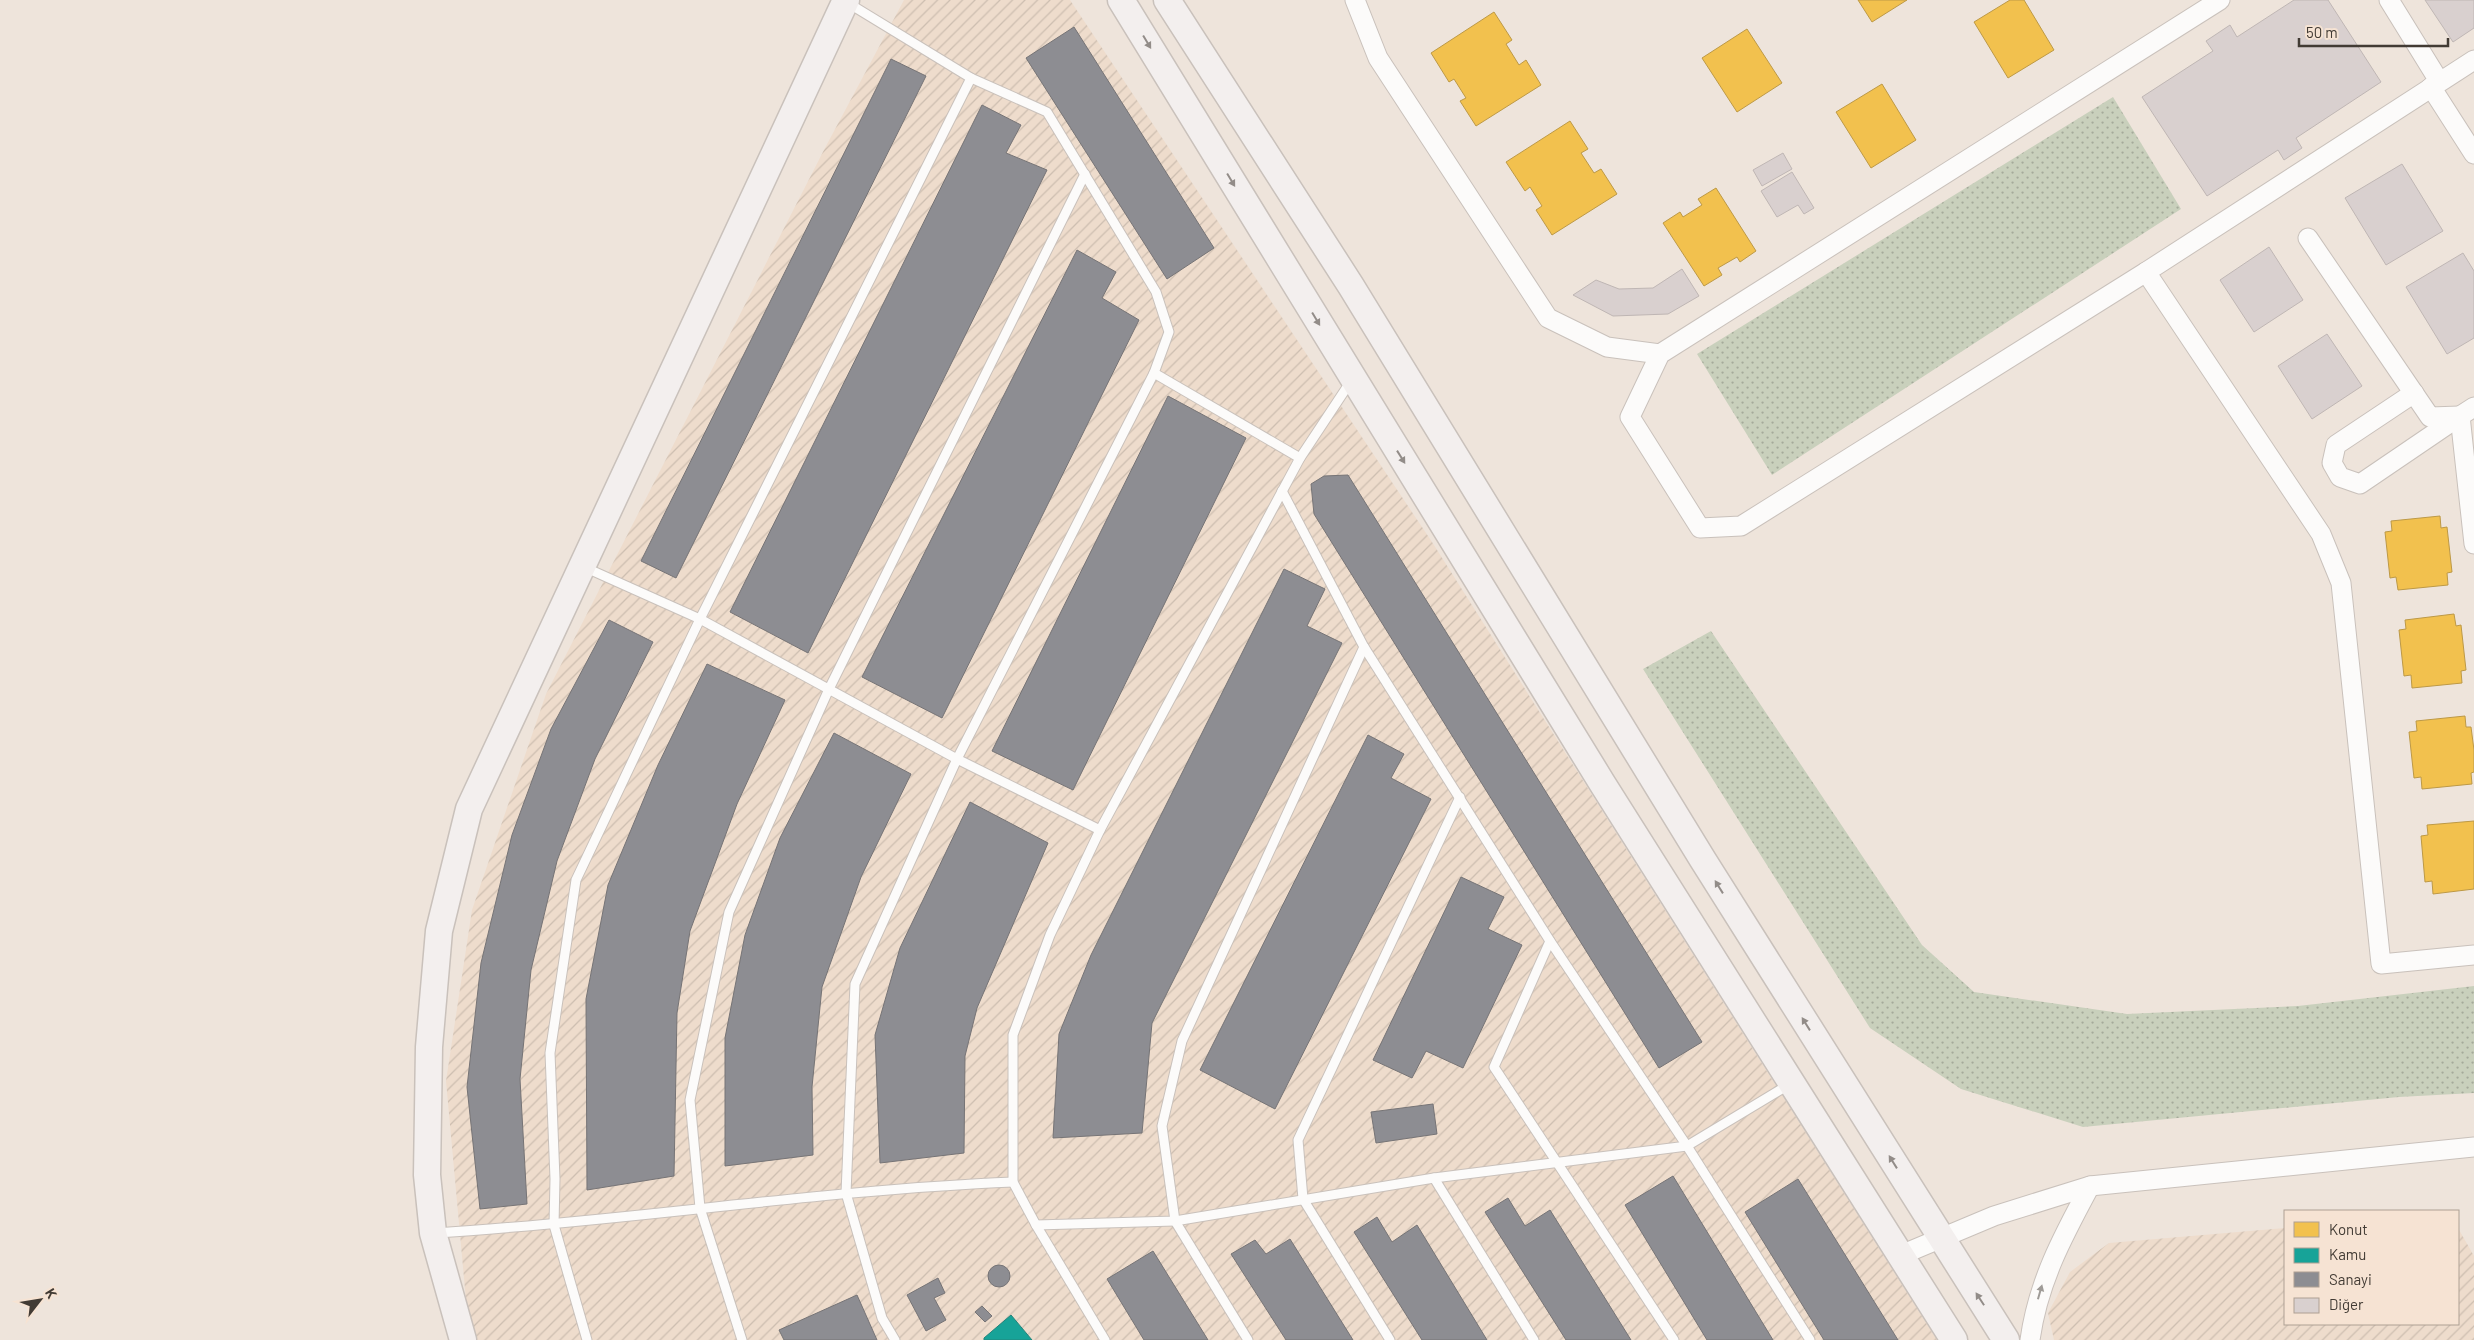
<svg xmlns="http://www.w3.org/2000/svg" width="2474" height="1340" font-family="Barlow,sans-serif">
	<defs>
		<pattern id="industrial-furrows" width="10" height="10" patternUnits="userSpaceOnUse" patternTransform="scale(1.25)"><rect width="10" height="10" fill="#eedccc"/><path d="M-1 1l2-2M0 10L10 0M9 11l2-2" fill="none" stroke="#cdbeb0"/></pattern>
		<pattern id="park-dots" width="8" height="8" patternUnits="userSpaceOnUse" patternTransform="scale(1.25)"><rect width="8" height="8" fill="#c9d0bc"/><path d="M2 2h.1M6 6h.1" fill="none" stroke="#a5aa9a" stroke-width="1.8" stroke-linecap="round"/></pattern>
	</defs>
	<rect width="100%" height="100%" fill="#eee4db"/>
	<!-- industrial -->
	<g fill="url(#industrial-furrows)">
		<path d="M 904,0 L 1070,0 L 1432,542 L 1937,1340 L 476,1340 L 467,1311 L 446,1081 L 472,910 L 546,694 L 825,148 Z"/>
		<path d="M 2285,1228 L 2285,1324 L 2458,1324 L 2458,1228 L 2474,1256 L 2474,1340 L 2054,1340 L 2048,1313 L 2070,1272 L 2109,1243 Z"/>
	</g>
	<!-- park -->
	<g fill="url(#park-dots)">
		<path d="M 2113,97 L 2181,209 L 1772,475 L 1697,354 Z"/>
		<path d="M 1711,631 L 1922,945 L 1974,992 L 2127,1014 L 2298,1006 L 2474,986 L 2474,1093 L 2399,1097 L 2083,1127 L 1961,1089 L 1870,1028 L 1643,669 Z"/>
	</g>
	<!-- homes -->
	<g fill="#f2c14e" stroke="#bd9946">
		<path d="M 1858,0 L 1907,0 L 1872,22 Z"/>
		<path d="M 2010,0 L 2024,0 L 2054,50 L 2008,78 L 1974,22 Z"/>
		<path d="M 1494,12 L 1512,40 L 1506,44 L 1519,65 L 1526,60 L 1541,85 L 1476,126 L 1460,101 L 1466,98 L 1454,79 L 1449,82 L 1431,53 Z"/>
		<path d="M 1747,29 L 1782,83 L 1737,112 L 1702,58 Z"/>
		<path d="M 1882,84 L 1916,140 L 1871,168 L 1836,112 Z"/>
		<path d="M 1570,121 L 1588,149 L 1581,153 L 1594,173 L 1601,169 L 1617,194 L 1552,235 L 1536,210 L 1542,206 L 1530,187 L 1525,191 L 1506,162 Z"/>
		<path d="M 1716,188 L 1756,251 L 1740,262 L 1737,257 L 1718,268 L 1722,275 L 1704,286 L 1663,223 L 1680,212 L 1683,217 L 1702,205 L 1698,199 Z"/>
		<path d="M 2440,516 L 2441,528 L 2447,527 L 2452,572 L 2447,573 L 2448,585 L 2398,590 L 2396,577 L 2390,578 L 2385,532 L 2392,531 L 2391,521 Z"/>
		<path d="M 2454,614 L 2456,626 L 2461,625 L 2466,670 L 2461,671 L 2462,683 L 2412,688 L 2411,675 L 2404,676 L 2399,630 L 2406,629 L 2405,620 Z"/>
		<path d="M 2465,716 L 2466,727 L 2471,727 L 2474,750 L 2474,772 L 2471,773 L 2472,784 L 2422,789 L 2421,777 L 2414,778 L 2409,732 L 2417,731 L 2416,721 Z"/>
		<path d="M 2474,821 L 2474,889 L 2433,894 L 2432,881 L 2425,882 L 2421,836 L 2428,835 L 2427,825 Z"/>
	</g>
	<!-- public -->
	<path fill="#17a398" stroke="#24847a" d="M 1011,1315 L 1032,1340 L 984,1340 L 984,1338 Z"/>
	<!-- industry -->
	<g fill="#8d8d92" stroke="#767476">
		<path d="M 1074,27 L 1214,248 L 1167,279 L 1026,58 Z"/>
		<path d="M 891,59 L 926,76 L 676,578 L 641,561 Z"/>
		<path d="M 982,105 L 1021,125 L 1006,153 L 1047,170 L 808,653 L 730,612 Z"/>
		<path d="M 1077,250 L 1116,272 L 1102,298 L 1139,320 L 942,718 L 862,677 Z"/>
		<path d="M 1168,396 L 1246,438 L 1073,790 L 992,751 Z"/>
		<path d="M 1348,475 L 1702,1042 L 1659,1068 L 1314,514 L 1311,484 L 1324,476 Z"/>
		<path d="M 1284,569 L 1325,589 L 1307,626 L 1342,643 L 1152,1023 L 1142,1133 L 1053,1138 L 1059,1034 L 1091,955 Z"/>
		<path d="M 609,620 L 653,642 L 595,759 L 557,861 L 531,970 L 520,1079 L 527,1204 L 480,1209 L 467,1087 L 481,963 L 512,835 L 551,729 Z"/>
		<path d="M 707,664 L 785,700 L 737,804 L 690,931 L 677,1013 L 674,1176 L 587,1190 L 586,999 L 608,885 L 658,765 Z"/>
		<path d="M 834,733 L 911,774 L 861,877 L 822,987 L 812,1087 L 813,1155 L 725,1166 L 725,1038 L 745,935 L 780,838 Z"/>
		<path d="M 1368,735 L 1404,754 L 1391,778 L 1431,799 L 1275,1109 L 1200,1070 Z"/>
		<path d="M 970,802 L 1048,843 L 977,1008 L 965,1056 L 964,1153 L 880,1163 L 875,1035 L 900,948 Z"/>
		<path d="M 1461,877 L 1504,897 L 1488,929 L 1522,945 L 1463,1068 L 1426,1051 L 1412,1078 L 1373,1060 Z"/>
		<path d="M 1433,1104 L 1437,1134 L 1376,1143 L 1371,1112 Z"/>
		<path d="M 1673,1176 L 1773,1340 L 1707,1340 L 1625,1205 Z"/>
		<path d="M 1798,1179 L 1898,1340 L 1824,1340 L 1745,1212 Z"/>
		<path d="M 1508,1198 L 1525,1226 L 1550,1210 L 1631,1340 L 1566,1340 L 1485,1212 Z"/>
		<path d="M 1377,1217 L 1392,1242 L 1417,1225 L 1487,1340 L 1422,1340 L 1354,1232 Z"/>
		<path d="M 1290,1239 L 1353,1340 L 1286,1340 L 1231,1254 L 1255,1240 L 1266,1254 Z"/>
		<path d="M 1153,1251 L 1208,1340 L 1144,1340 L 1107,1279 Z"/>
		<circle cx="999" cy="1276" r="11"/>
		<path d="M 938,1278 L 945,1293 L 934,1298 L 946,1320 L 926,1331 L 907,1295 Z"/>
		<path d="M 857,1295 L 877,1340 L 784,1340 L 779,1330 Z"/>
		<path d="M 982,1306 L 992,1316 L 985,1322 L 975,1312 Z"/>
	</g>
	<!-- building -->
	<g fill="#d9d0cf" stroke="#bfb6b4">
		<path d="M 2294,0 L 2328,0 L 2381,82 L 2296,138 L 2302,148 L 2284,160 L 2278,150 L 2207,196 L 2142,97 L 2213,51 L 2206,41 L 2230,25 L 2237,37 Z"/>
		<path d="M 2425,0 L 2474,0 L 2474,28 L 2453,42 Z"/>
		<path d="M 1783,153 L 1792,169 L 1762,186 L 1753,170 Z"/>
		<path d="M 2402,164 L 2443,231 L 2386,265 L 2345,198 Z"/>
		<path d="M 1792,172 L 1814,208 L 1804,214 L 1798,205 L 1777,217 L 1761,191 Z"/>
		<path d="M 2269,247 L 2303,300 L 2254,332 L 2220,280 Z"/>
		<path d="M 2463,253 L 2474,271 L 2474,338 L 2447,354 L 2406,287 Z"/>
		<path d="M 1682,269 L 1699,296 L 1668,314 L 1613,316 L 1573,295 L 1596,280 L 1619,289 L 1653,288 Z"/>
		<path d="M 2327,334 L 2362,386 L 2312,419 L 2278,366 Z"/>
	</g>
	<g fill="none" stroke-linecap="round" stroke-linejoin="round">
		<defs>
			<g id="lane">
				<path d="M 848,3 L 971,78 L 1047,112 L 1156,292 L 1169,332 L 1154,373 L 1300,458"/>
				<path d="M 1282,491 L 1364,647 L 1550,941 L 1687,1146 L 1810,1340"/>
				<path d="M 584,567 L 700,619 L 957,759 L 1100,830"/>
				<path d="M 1550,941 L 1494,1067 L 1674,1340"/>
				<path d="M 1434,1178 L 1534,1340"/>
				<path d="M 1036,1225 L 1175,1221 L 1434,1178 L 1687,1146 L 1790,1084"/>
				<path d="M 436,1233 C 629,1221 820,1190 1013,1182"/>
				<path d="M 587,1340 L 554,1225 L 555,1179 L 550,1053 L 576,880 L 700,619 L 971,78"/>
				<path d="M 742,1340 L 700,1208 L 690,1100 L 729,912 L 829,689 L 1085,174"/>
				<path d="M 895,1340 L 882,1318 L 846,1193 L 855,984 L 957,759 L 1154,373"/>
				<path d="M 1105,1340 L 1036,1225 L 1013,1182 L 1013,1035 L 1050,935 L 1100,830 L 1300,458 L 1351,381"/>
				<path d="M 1248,1340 L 1175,1221 L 1162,1126 L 1182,1041 L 1364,647"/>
				<path d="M 1390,1340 L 1303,1199 L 1298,1140 L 1460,797"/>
			</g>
			<g id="street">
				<path d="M 1355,0 L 1378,58 L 1548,318 L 1607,347 L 1660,354"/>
				<path d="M 2389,0 L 2439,81"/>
				<path d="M 2474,60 L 2146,272 L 2321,534 L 2341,583 L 2381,964 L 2474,955"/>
				<path d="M 2431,87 L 2474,154"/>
				<path d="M 2308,238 L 2430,417 L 2460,416"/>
				<path d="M 2146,272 L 1741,526 L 1700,528 L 1630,417 L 1660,354 L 2220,0"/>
				<path d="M 2414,393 L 2336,445 L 2332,463 L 2340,477 L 2360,484 L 2460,416"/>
				<path d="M 2474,407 L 2460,416 L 2474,544"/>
				<path d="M 1901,1255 L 1994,1216 L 2090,1186 L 2474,1147"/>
				<path d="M 2030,1340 C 2038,1282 2063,1236 2090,1186"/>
			</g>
			<g id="secondary">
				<path d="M 1121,0 L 1602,783 L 1954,1340"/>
				<path d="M 1167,0 L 1351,286 L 1703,860 L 2006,1340"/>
				<path d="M 463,1340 L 433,1233 L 427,1175 L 429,1047 L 439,931 L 469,809 L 846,0"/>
			</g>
		</defs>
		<!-- lane casing -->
		<use href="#lane" stroke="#c9c1bb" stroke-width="11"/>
		<!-- street casing -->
		<use href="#street" stroke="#c9c1bb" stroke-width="21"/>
		<!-- secondary casing -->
		<use href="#secondary" stroke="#c9c1bb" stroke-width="29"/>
		<!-- lane -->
		<use href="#lane" stroke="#fcfbfa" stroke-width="9"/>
		<!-- street -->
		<use href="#street" stroke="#fcfbfa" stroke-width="19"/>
		<!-- secondary -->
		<use href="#secondary" stroke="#f3efee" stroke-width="26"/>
	</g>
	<!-- one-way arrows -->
	<defs><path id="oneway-solid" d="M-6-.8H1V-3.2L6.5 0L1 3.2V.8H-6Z" transform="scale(1.25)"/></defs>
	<g fill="#928c88">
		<use href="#oneway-solid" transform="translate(1147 42) rotate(59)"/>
		<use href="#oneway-solid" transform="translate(1231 180) rotate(59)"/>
		<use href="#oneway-solid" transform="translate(1316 319) rotate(59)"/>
		<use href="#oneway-solid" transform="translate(1401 457) rotate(58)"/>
		<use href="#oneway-solid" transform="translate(1719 887) rotate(-122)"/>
		<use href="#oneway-solid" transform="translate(1806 1024) rotate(-122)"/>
		<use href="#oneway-solid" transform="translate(1893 1162) rotate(-122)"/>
		<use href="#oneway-solid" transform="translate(1980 1299) rotate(-123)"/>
	</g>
	<use fill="#9f9b97" href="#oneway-solid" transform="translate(2040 1292) rotate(-74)"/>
	<!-- legend -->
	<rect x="2284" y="1210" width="175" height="115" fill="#f6e3d3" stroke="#aea093"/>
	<rect x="2294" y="1222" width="25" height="15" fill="#f2c14e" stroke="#aea093"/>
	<text x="2329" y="1235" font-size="15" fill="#423b34">Konut</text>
	<rect x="2294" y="1248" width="25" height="15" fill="#17a398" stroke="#aea093"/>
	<text x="2329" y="1260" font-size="15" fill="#423b34">Kamu</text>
	<rect x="2294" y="1272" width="25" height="15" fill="#8d8d92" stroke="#aea093"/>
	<text x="2329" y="1285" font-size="15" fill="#423b34">Sanayi</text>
	<rect x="2294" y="1298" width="25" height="15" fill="#d9d0cf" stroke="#aea093"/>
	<text x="2329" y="1310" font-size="15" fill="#423b34">Diğer</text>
	<!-- north arrow -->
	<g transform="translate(40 1300) rotate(59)" stroke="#f6e3d3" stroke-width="4" paint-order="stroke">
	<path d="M0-4L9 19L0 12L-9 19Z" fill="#423b34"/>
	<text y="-8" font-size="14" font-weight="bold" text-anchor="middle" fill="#423b34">K</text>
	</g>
	<!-- scale -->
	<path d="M2299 38v8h149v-8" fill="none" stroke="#423b34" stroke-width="2.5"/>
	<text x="2306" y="38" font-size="15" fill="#423b34" stroke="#f6e3d3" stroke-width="4" paint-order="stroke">50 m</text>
</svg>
